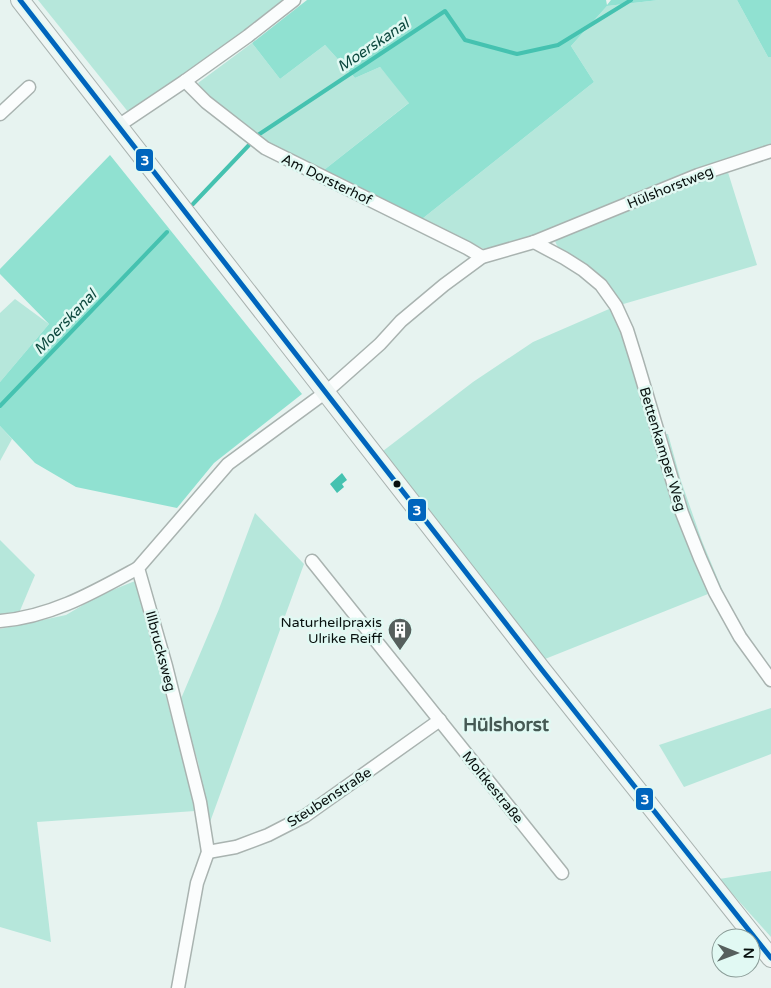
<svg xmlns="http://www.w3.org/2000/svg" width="771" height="988" font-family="'Varela Round',sans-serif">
	<rect width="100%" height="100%" fill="#e7f3f0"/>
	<!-- green -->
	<g fill="#b6e7db">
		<path d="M 38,0 L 287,0 L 129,113 Z"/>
		<path d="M 659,0 L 737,0 L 768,57 L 771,57 L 771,151 L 726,166 L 757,265 L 620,305 L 696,560 L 708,594 L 545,659 L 383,451 L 473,382 L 533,342 L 616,306 C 601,289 587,271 571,256 C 565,250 556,249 555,240 L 604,214 L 542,238 L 528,237 L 503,246 L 484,249 L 422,219 L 594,82 L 571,46 L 607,6 Z"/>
		<path d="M 252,43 L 280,79 L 325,45 L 355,78 L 380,67 L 410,102 L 324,170 L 268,144 L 211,101 L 198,83 Z"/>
		<path d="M 15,299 L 49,324 L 0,382 L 0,313 Z"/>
		<path d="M 0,426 L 12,439 L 0,461 Z"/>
		<path d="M 663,434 L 668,434 L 681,481 L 702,541 L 724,594 L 721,595 L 699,543 Z"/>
		<path d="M 255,513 L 304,564 L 210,822 L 198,762 L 180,701 L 219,609 Z"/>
		<path d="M 0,540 L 35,575 L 19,613 L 0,616 Z"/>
		<path d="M 135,581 L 185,768 L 195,811 L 37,822 L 51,942 L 0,927 L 0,629 L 66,615 L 100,595 Z"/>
		<path d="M 771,708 L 771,754 L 684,787 L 659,745 Z"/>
		<path d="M 771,871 L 771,937 L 719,879 Z"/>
	</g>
	<!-- forest -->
	<g fill="#90e1d1">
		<path d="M 307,0 L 606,0 L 607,5 L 611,0 L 659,0 L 607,6 L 571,46 L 594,82 L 422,219 L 324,170 L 409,103 L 380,67 L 355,78 L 325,45 L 280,79 L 252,43 Z"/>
		<path d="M 737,0 L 771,0 L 771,57 L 768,57 Z"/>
		<path d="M 110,155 L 302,394 L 214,463 L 177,508 L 76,487 L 35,463 L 0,426 L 0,382 L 49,324 L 0,274 L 0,269 Z"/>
	</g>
	<!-- water -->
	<path fill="#45c2b0" d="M 342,473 L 347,480 L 342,484 L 344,487 L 337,493 L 330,484 Z"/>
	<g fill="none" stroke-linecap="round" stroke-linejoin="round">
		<!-- stream -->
		<g stroke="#45c2b0" stroke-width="4">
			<path d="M 258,135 L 445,11 L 465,40 L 517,54 L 558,45 L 631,0"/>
			<path d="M 193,204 L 249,145"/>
			<path d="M 0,406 L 167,232"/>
		</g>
		<defs>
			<g id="street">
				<path d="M 185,81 L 248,36 L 294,0"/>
				<path d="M 0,114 L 29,87"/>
				<path d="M 118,126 L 185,81 L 206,102 L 265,148 L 467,248 L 482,257"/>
				<path d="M 534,242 L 564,258 L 583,270 L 601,285 L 616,306 L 627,330 L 637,362 L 682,513 L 700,558 L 715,592 L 740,637 L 771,680"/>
				<path d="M 312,561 L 562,873"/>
				<path d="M 0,621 C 51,617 94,592 138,568"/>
				<path d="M 208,852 L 236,847 L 268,835 L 305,816 L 440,720"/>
				<path d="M 178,988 L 197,883 L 208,852 L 200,802 L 166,666 L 138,568 L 228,464 L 326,392 L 380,344 L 401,321 L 444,285 L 482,257 L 534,242 L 698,175 L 771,151"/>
			</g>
			<path id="secondary" d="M 20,0 L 542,670 L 771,958"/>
		</defs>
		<!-- street casing -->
		<use href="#street" stroke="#a9b3b0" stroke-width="15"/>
		<!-- secondary casing -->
		<use href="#secondary" stroke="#a9b3b0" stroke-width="20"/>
		<!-- street -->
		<use href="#street" stroke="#fbfdfd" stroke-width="12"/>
		<!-- secondary -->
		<use href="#secondary" stroke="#eff6f4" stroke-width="18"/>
		<defs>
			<path id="bus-1" d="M 20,0 L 542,670 L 771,958"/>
		</defs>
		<!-- bus-1 casing -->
		<use href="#bus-1" stroke="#e1f9f3" stroke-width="9"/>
		<!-- bus-1 -->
		<use href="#bus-1" stroke="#0065bd" stroke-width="5"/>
	</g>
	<!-- icons -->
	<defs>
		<symbol id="building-pin" viewBox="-11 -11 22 30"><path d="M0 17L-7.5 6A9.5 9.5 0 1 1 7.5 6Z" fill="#565f5d" stroke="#e1f9f3"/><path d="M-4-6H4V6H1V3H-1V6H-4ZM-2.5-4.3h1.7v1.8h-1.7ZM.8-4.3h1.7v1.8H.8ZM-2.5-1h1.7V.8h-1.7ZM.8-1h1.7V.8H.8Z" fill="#fff"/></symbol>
	</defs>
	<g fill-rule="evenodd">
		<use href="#building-pin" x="386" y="616" width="28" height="38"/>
	</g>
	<!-- markers -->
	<circle fill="#08100e" stroke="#e1f9f3" stroke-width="2" cx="397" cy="484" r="4.5"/>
	<g text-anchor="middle" stroke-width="5" stroke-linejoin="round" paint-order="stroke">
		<!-- street labels -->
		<g font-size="14" fill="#08100e" stroke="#e1f9f3">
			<text transform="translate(327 179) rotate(26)" y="5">Am Dorsterhof</text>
			<text transform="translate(670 187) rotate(-22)" y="5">Hülshorstweg</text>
			<text transform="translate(663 449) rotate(73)" y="5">Bettenkamper Weg</text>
			<text transform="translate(161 651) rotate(75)" y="5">Illbrucksweg</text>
			<text transform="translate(493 787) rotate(51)" y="5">Moltkestraße</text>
			<text transform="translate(329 797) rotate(-33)" y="5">Steubenstraße</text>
		</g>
		<!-- poi labels -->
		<g font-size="14" fill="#08100e" stroke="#e1f9f3" text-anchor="end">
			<text x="382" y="627">Naturheilpraxis<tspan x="382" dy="16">Ulrike Reiff</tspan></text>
		</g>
		<!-- water labels -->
		<g font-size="15" font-style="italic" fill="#0e493f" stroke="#e1f9f3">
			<text transform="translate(373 45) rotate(-34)" y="5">Moerskanal</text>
			<text transform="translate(65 322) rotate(-46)" y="5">Moerskanal</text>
		</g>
		<!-- district labels -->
		<g font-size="19" font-weight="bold" fill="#455954" stroke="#e1f9f3">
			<text x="506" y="731">Hülshorst</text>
		</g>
	</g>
	<g stroke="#e1f9f3" stroke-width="2">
		<rect x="135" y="148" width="19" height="24" rx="5" fill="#0065bd"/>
		<rect x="407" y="498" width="20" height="24" rx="5" fill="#0065bd"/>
		<rect x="635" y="787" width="19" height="24" rx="5" fill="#0065bd"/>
	</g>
	<g font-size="14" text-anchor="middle" font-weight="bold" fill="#fff">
		<text x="145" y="165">3</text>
		<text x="417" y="515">3</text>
		<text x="645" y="804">3</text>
	</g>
	<!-- north arrow -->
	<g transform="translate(736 953) rotate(91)"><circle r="24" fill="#e1f9f3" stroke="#8a9c97"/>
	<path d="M0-4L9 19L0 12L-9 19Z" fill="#565f5d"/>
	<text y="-8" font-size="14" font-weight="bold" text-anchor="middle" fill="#08100e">N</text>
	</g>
</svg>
